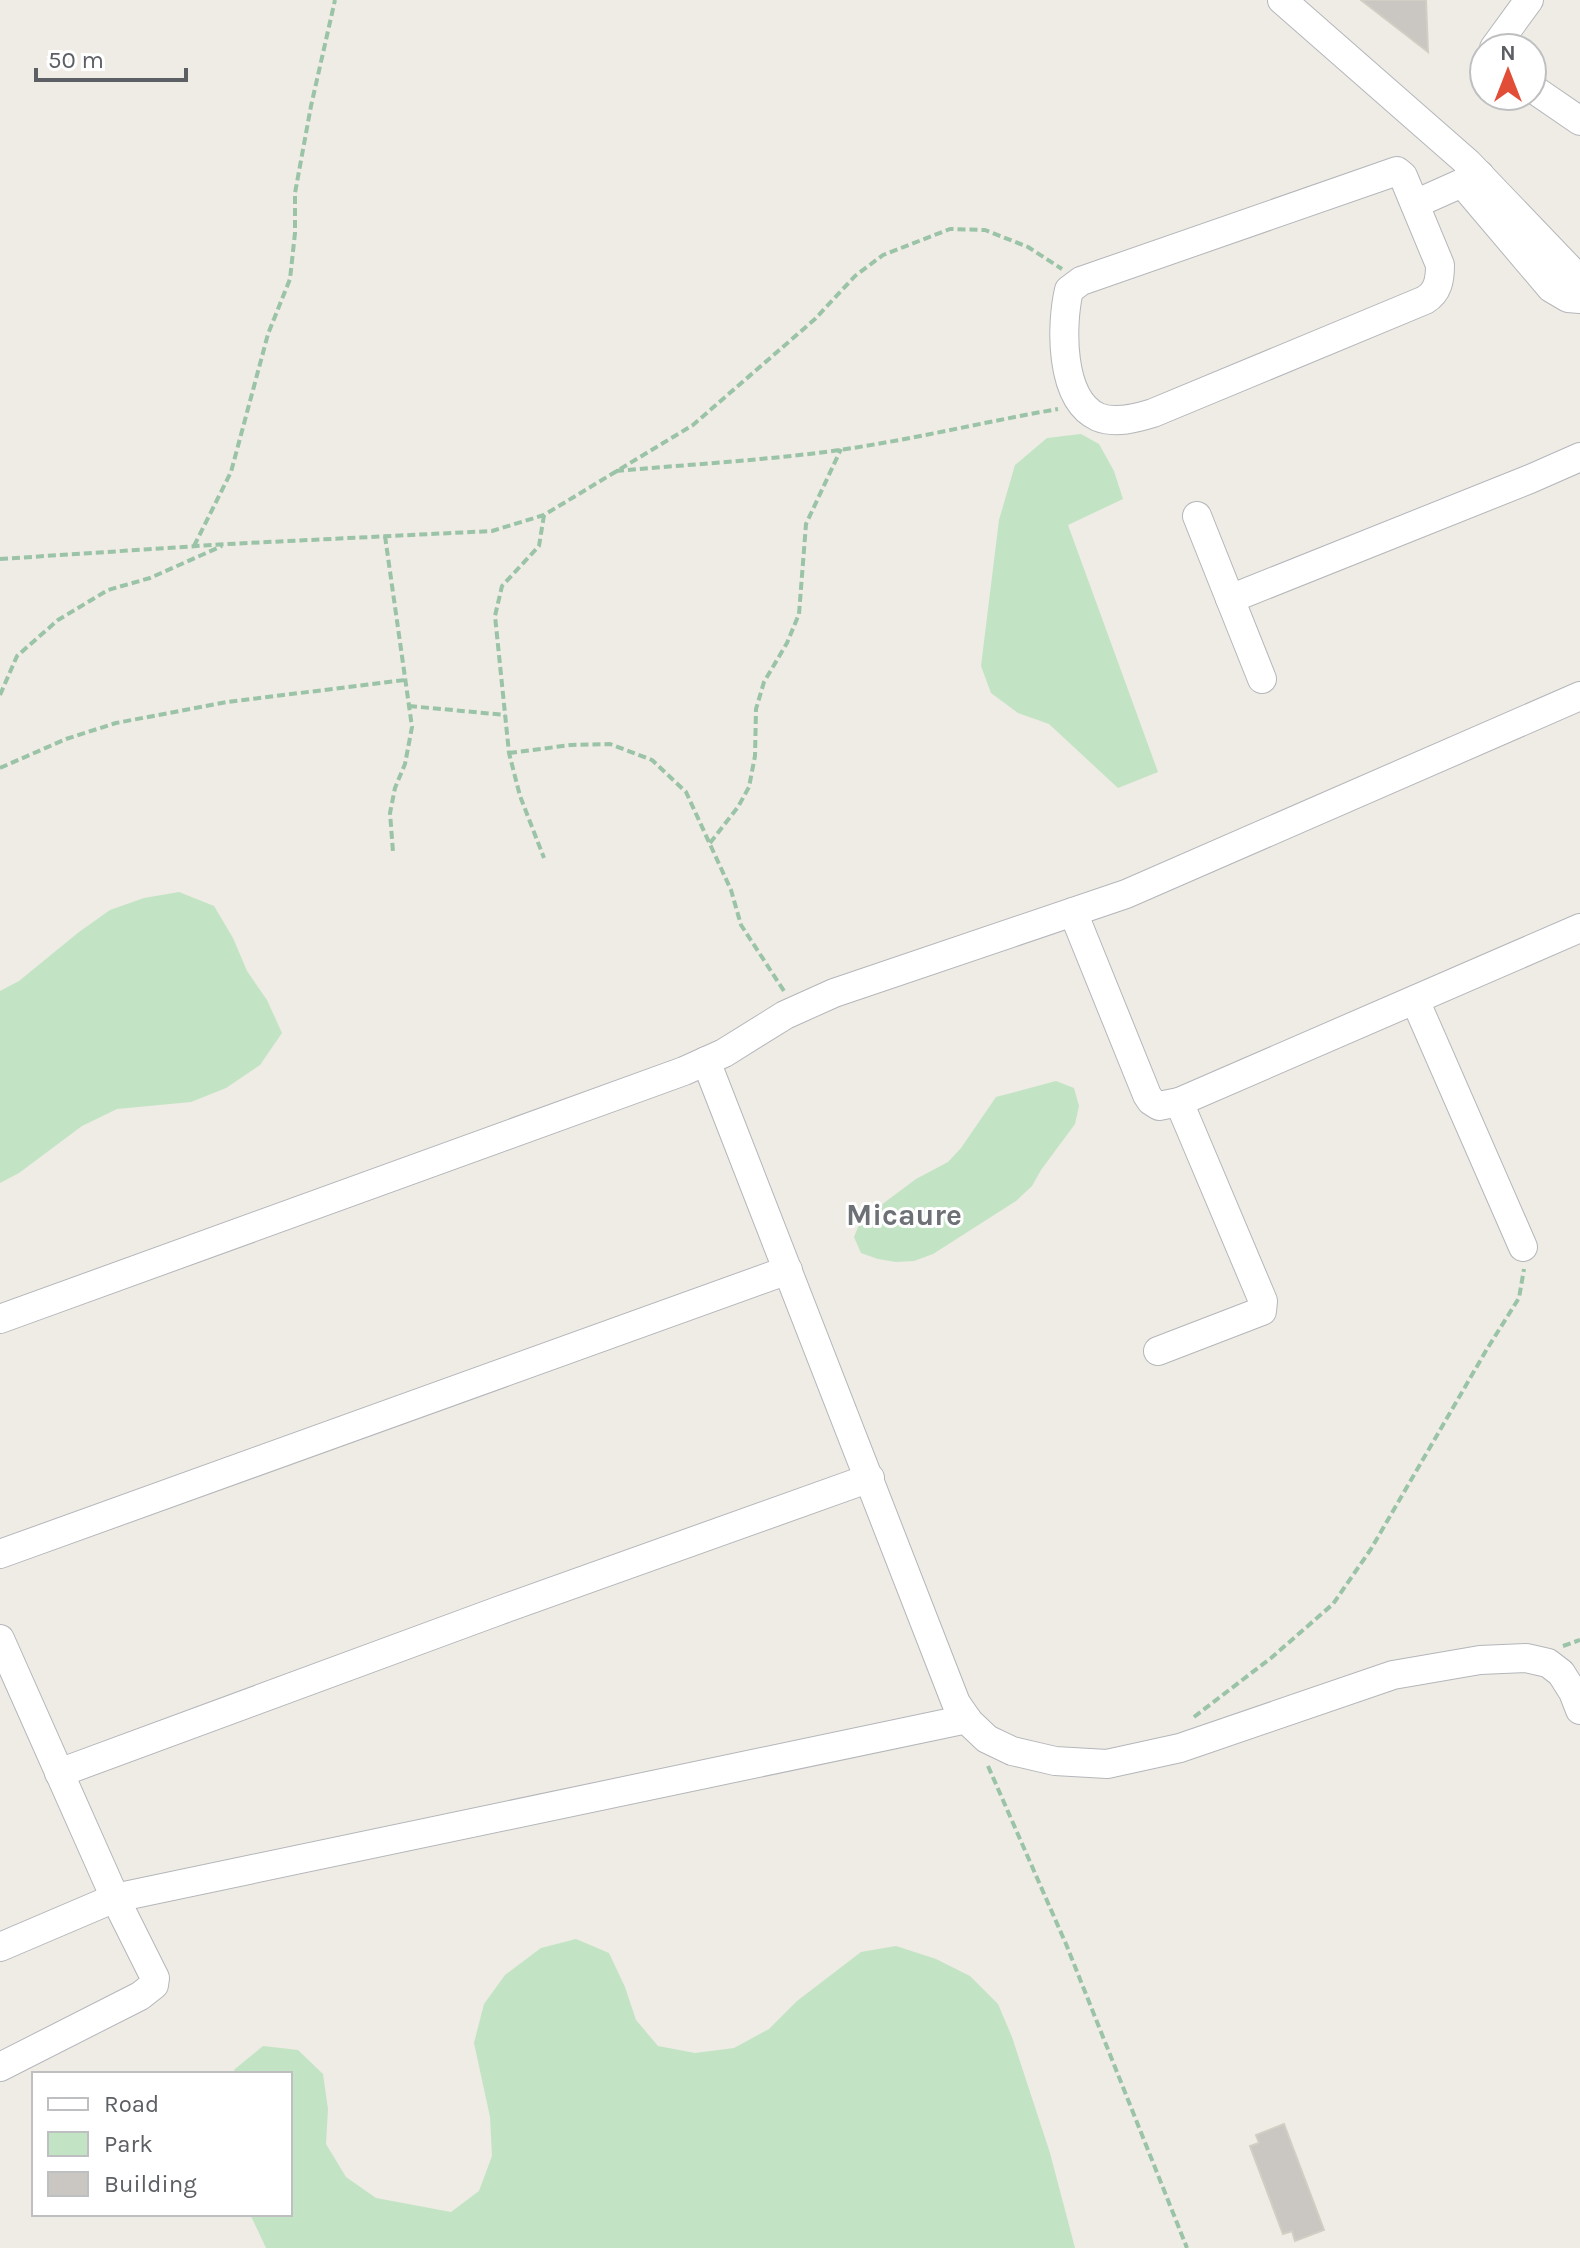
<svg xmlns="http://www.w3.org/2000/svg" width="1580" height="2248" font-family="Karla,sans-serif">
	<rect width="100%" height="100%" fill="#eeece4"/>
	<!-- green -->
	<g fill="#c2e4c4">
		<path d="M 1081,434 L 1099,444 L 1114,471 L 1123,499 L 1068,525 L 1158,772 L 1118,788 L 1049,724 L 1018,713 L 991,693 L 981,666 L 999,520 L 1015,465 L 1047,438 Z"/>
		<path d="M 179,892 L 214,906 L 233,938 L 247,971 L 267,1000 L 282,1033 L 260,1065 L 226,1088 L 191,1102 L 117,1109 L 82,1126 L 19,1173 L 0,1183 L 0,991 L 19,981 L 79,932 L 110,910 L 144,898 Z"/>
		<path d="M 1056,1081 L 1074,1088 L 1079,1106 L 1075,1124 L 1041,1170 L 1032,1186 L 1016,1201 L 933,1254 L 914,1261 L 896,1262 L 878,1259 L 861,1253 L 854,1237 L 861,1220 L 916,1179 L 948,1162 L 961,1148 L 996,1097 Z"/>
		<path d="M 576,1939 L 609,1953 L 625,1987 L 636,2020 L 658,2046 L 695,2053 L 734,2048 L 769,2029 L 797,2001 L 861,1952 L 896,1946 L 936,1959 L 970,1976 L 998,2004 L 1012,2037 L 1050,2153 L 1075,2248 L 266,2248 L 250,2214 L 290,2214 L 290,2074 L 232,2074 L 235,2069 L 263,2046 L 298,2050 L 323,2074 L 328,2109 L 326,2144 L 346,2177 L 376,2198 L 451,2212 L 479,2191 L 492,2156 L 490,2117 L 474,2043 L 484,2004 L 505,1975 L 541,1948 Z"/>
	</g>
	<!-- building -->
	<g fill="#cac6c2" stroke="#d2cec3" stroke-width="2">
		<path d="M 1361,0 L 1426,0 L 1428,52 Z"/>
		<path d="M 1284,2124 L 1324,2230 L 1295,2241 L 1292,2231 L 1283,2234 L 1250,2146 L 1259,2143 L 1256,2135 Z"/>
	</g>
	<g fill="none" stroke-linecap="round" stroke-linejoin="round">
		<defs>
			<g id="minor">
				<path d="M 1282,0 L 1468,163 L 1580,280"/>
				<path d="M 1494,48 L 1529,0"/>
				<path d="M 1532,88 L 1580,121"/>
				<path d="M 1397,171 L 1403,176 L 1440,265 C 1440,280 1438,292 1425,300 L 1153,413 C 1137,418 1115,424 1098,417 C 1059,399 1061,324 1069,290 L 1081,281 Z"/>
				<path d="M 1462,183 L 1551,288 L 1568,298 L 1580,299"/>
				<path d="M 1415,204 L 1480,175"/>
				<path d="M 1197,516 L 1262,679"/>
				<path d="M 1230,599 L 1530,479 L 1580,457"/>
				<path d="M 1073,912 L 1147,1095 L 1151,1101 L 1159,1106 L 1179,1102 L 1580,928"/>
				<path d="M 1415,1000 L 1523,1247"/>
				<path d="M 706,1061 L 956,1703 L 969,1722 L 987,1739 L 1012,1751 L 1055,1761 L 1107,1764 L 1180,1748 L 1393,1675 L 1480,1660 L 1526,1658 L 1548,1663 L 1561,1673 L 1573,1692 L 1580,1710"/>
				<path d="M 0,1319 L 684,1071 L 724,1053 L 785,1015 L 834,993 L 1126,894 L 1580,696"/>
				<path d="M 1158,1351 L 1262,1311 L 1263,1301 L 1179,1102"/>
				<path d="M 0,1554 L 788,1270"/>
				<path d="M 0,1639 L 115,1898 L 155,1978 L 154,1985 L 140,1996 L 0,2067"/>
				<path d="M 59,1773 L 498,1611 L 870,1478"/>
				<path d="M 0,1947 L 115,1898 L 967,1719"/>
			</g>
		</defs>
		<!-- minor casing -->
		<use href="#minor" stroke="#b5b6bb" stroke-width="30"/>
		<!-- path -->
		<g stroke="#9ac3a7" stroke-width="4" stroke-dasharray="8 4" stroke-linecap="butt">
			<path d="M 616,471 C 683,465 751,461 817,453 C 898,443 978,423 1058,409"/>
			<path d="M 544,515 L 539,546 L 502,586 L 495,616 L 509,753 L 520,796 L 544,858"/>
			<path d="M 385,536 L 412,727 L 405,764 L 395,788 L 390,813 L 393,852"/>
			<path d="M 194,546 L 231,472 L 268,334 L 290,279 L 295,233 L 295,193 L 311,106 L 335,0"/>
			<path d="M 0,559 L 228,544 L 492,531 L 544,515 L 693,425 L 815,319 L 855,276 L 883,255 L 950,229 L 985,230 L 1028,247 L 1062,269"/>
			<path d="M 0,695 L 17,656 L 58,620 L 108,590 L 150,578 L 222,546"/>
			<path d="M 409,706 L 505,715"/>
			<path d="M 509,753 L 571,745 L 610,744 L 652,760 L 686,792 L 731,890 L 741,925 L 784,991"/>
			<path d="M 0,768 L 66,739 L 116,723 L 227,702 L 405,680"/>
			<path d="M 710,843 L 738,807 L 749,787 L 755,756 L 756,709 L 764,682 L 787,643 L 799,614 L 806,524 L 841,449"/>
			<path d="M 1563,1646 L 1580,1640"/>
			<path d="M 1194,1717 L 1271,1658 L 1333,1604 L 1371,1549 L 1487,1349 L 1519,1298 L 1524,1269"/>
			<path d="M 988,1766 L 1066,1944 L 1187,2248"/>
		</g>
		<!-- minor -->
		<use href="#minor" stroke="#fff" stroke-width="28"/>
	</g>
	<g text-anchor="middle" stroke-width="6" stroke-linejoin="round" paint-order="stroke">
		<!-- neighbourhood labels -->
		<g font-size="30" font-weight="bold" fill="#6d7176" stroke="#fff">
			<text x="904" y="1225">Micaure</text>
		</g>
	</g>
	<!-- legend -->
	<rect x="32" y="2072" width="260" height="144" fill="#ffffff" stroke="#bebfc1" stroke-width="2"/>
	<rect x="48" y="2098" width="40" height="12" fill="#ffffff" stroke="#bebfc1" stroke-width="2"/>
	<text x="104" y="2112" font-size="24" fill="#5c5f64">Road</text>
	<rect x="48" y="2132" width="40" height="24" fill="#c2e4c4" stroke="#bebfc1" stroke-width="2"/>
	<text x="104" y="2152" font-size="24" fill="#5c5f64">Park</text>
	<rect x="48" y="2172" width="40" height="24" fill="#cac6c2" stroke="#bebfc1" stroke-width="2"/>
	<text x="104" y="2192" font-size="24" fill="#5c5f64">Building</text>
	<!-- north arrow -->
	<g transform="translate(1508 72)"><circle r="38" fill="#ffffff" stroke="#bebfc1" stroke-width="2"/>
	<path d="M0-6L14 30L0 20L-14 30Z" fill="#e14d37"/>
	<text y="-12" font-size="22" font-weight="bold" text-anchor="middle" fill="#5c5f64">N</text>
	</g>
	<!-- scale -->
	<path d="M36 68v12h150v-12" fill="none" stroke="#5c5f64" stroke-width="4"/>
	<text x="48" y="68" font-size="24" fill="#5c5f64" stroke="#ffffff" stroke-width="6" paint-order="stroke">50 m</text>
</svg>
